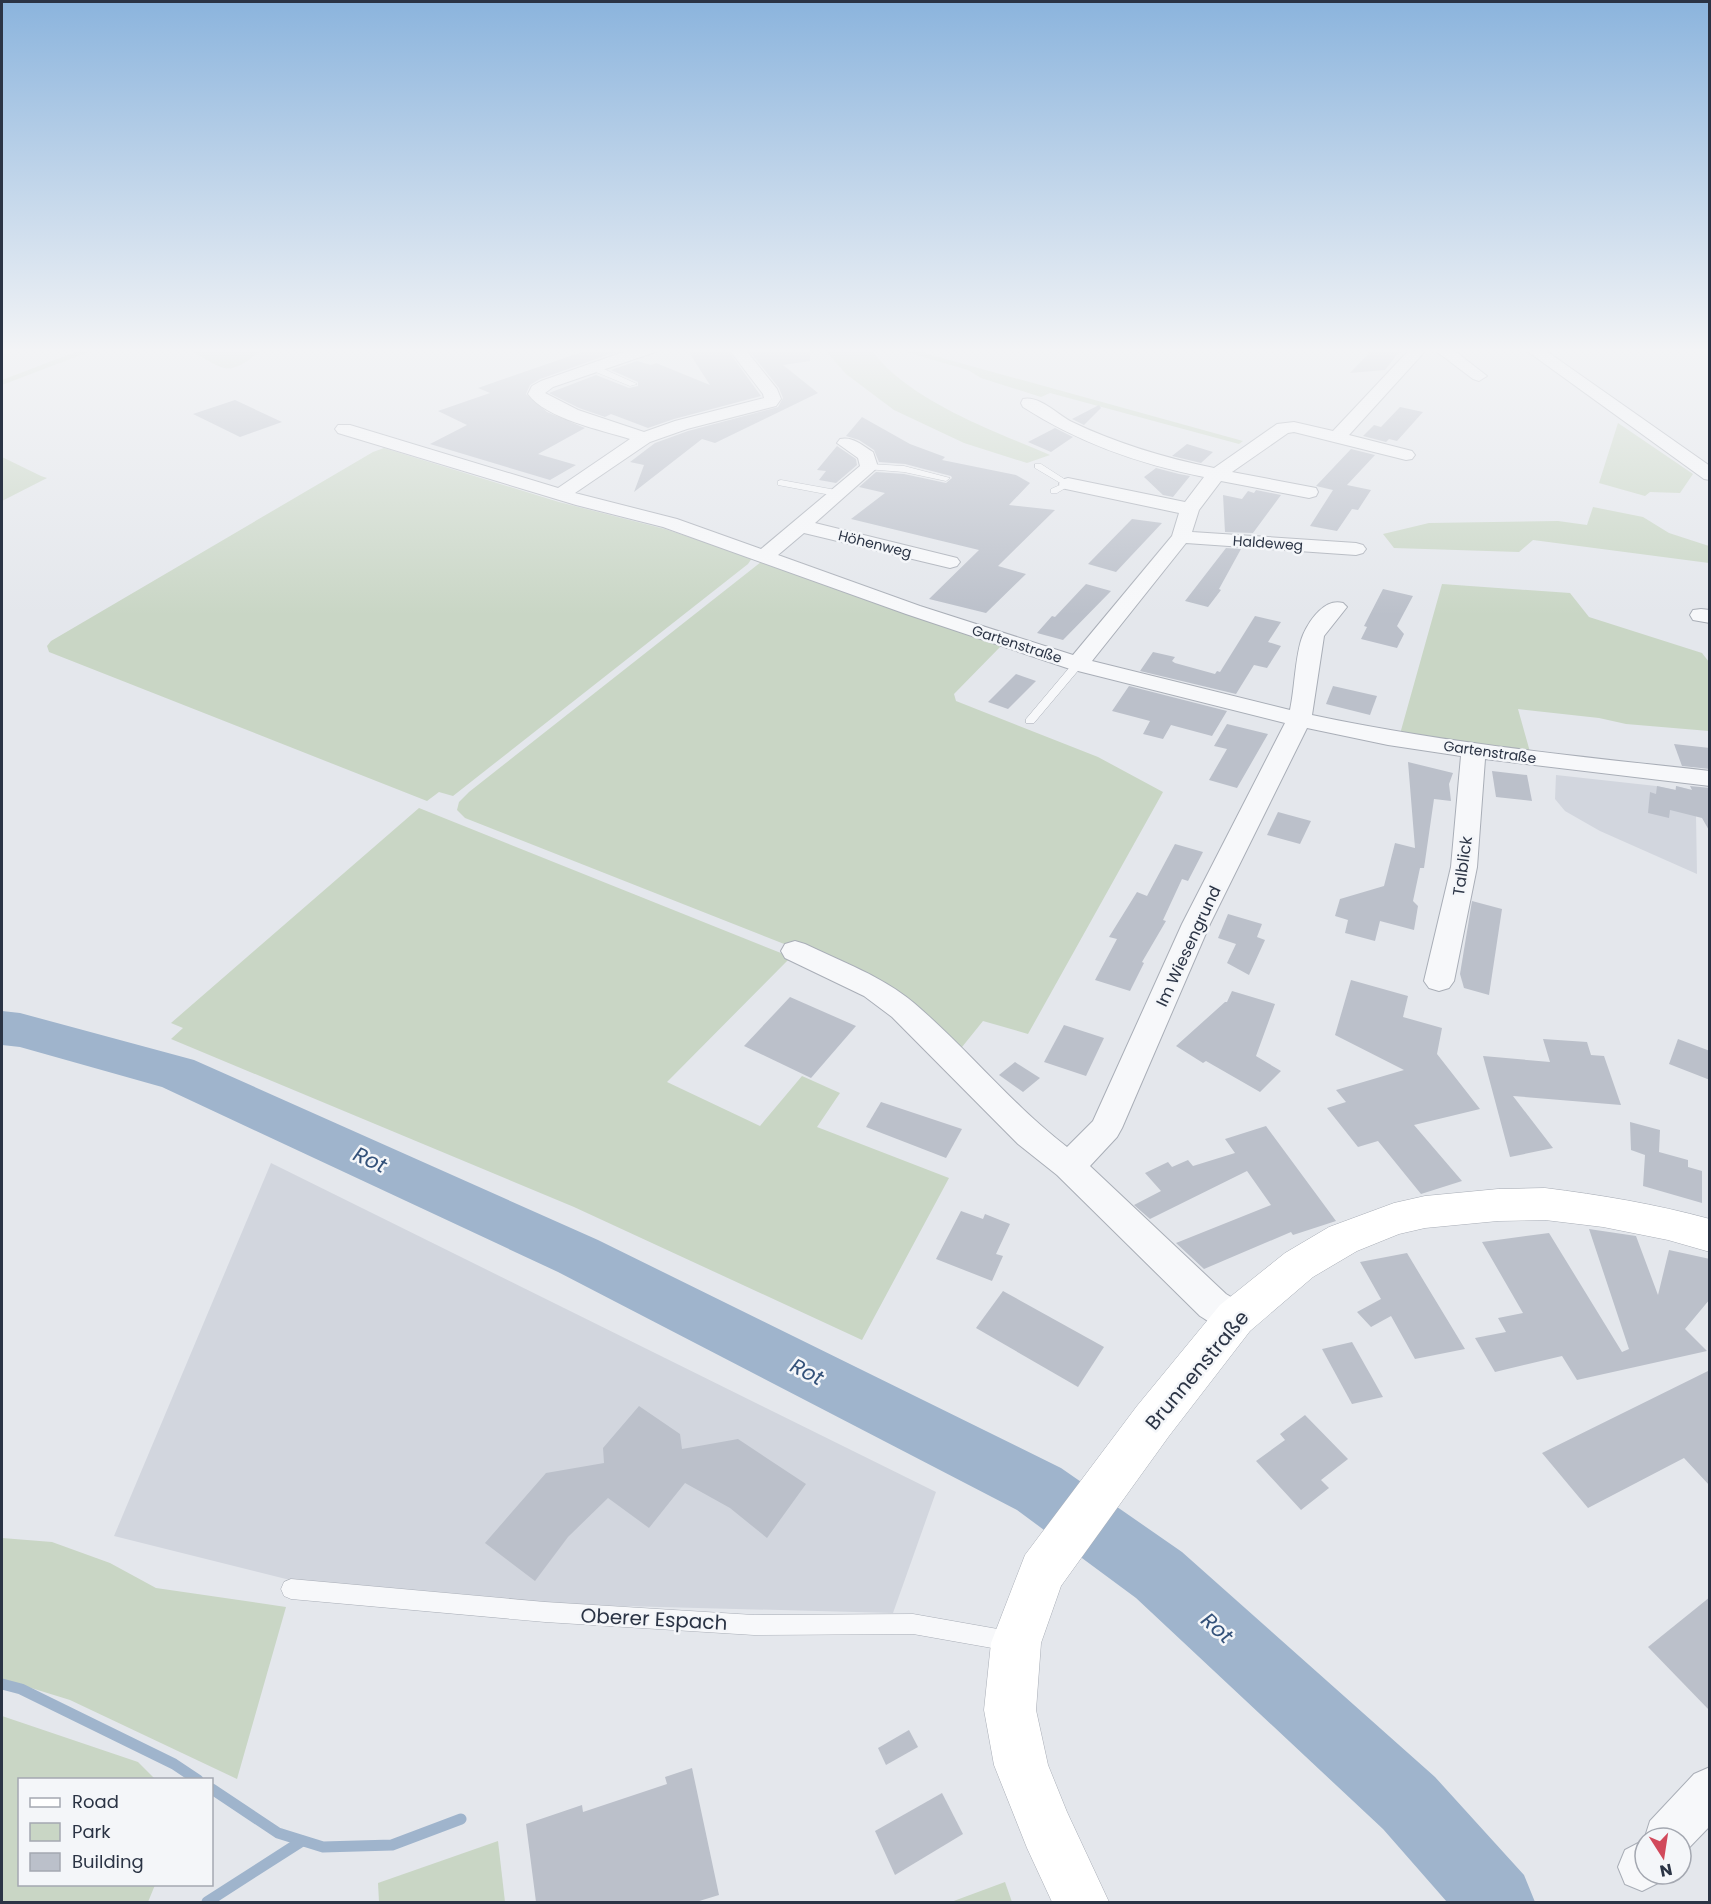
<svg xmlns="http://www.w3.org/2000/svg" width="1711" height="1904" font-family="Poppins,sans-serif">
	<rect width="100%" height="100%" fill="#e4e7ec"/>
	<!-- built -->
	<g fill="#d2d6de">
		<path d="M 1556,775 L 1656,786 L 1675,790 L 1676,786 L 1708,794 L 1696,815 L 1697,874 L 1600,831 L 1565,811 L 1555,799 Z"/>
		<path d="M 271,1163 L 936,1492 L 893,1613 L 547,1604 L 302,1583 L 114,1536 Z"/>
	</g>
	<!-- green -->
	<g fill="#c9d6c5">
		<path d="M 86,348 L 99,348 L 2,385 L 2,380 Z"/>
		<path d="M 186,348 L 265,348 C 224,379 229,371 186,348 Z"/>
		<path d="M 823,348 L 869,348 C 877,357 885,367 895,375 C 940,412 996,432 1050,455 L 1027,463 L 964,443 L 894,410 L 846,374 Z"/>
		<path d="M 892,348 L 906,348 L 1243,441 L 1239,444 L 1050,393 L 1041,397 L 981,378 L 968,370 Z"/>
		<path d="M 1618,423 L 1693,474 L 1680,493 L 1650,492 L 1645,496 L 1599,483 Z"/>
		<path d="M 384,448 L 559,502 L 665,529 L 752,558 L 748,564 L 453,796 L 439,792 L 427,801 L 49,652 L 47,646 L 51,641 L 373,452 Z"/>
		<path d="M 2,457 L 41,476 L 47,478 L 2,501 Z"/>
		<path d="M 1593,507 L 1643,517 L 1669,533 L 1709,546 L 1709,563 L 1533,540 L 1519,552 L 1394,548 L 1383,534 L 1429,523 L 1558,521 L 1587,525 Z"/>
		<path d="M 761,562 L 1002,645 L 954,694 L 956,701 L 1098,757 L 1163,792 L 1028,1034 L 983,1021 L 958,1052 L 802,951 L 465,818 L 457,810 L 459,802 L 469,792 Z"/>
		<path d="M 1442,584 L 1570,593 L 1589,617 L 1702,653 L 1709,662 L 1709,731 L 1626,724 L 1599,718 L 1518,709 L 1530,752 L 1400,734 Z"/>
		<path d="M 419,808 L 791,957 L 667,1082 L 760,1126 L 802,1076 L 840,1093 L 817,1127 L 949,1178 L 862,1340 L 574,1207 L 171,1039 L 183,1028 L 171,1023 Z"/>
		<path d="M 2,1538 L 52,1542 L 110,1563 L 156,1588 L 286,1607 L 237,1779 L 70,1700 L 2,1679 Z"/>
		<path d="M 2,1716 L 138,1762 L 155,1779 L 20,1780 L 20,1884 L 155,1885 L 148,1902 L 2,1902 Z"/>
		<path d="M 498,1841 L 505,1902 L 379,1902 L 378,1883 Z"/>
		<path d="M 1005,1882 L 1012,1902 L 951,1902 Z"/>
	</g>
	<g fill="none" stroke-linecap="round" stroke-linejoin="round">
		<!-- stream -->
		<g stroke="#9fb4cc" stroke-width="11">
			<path d="M 2,1684 L 21,1689 L 174,1764 L 198,1780"/>
			<path d="M 212,1789 L 278,1833 L 323,1847 L 392,1845 L 461,1819"/>
			<path d="M 207,1902 L 302,1841"/>
		</g>
		<!-- river -->
		<path fill="#9fb4cc" fill-rule="evenodd" d="M 2,1011 L 20,1013 L 194,1060 L 598,1240 L 1061,1468 L 1182,1552 L 1435,1777 L 1524,1875 L 1535,1902 L 1447,1902 L 1383,1829 L 1136,1598 L 1017,1510 L 558,1272 L 162,1087 L 20,1047 L 2,1045 Z"/>
	</g>
	<!-- building -->
	<g fill="#bbc0ca">
		<path d="M 593,348 L 605,348 L 616,352 L 540,379 L 530,385 L 526,394 L 547,412 L 585,428 L 538,454 L 576,465 L 550,480 L 430,444 L 467,425 L 438,411 L 490,393 L 478,388 Z"/>
		<path d="M 686,348 L 726,348 L 761,396 L 674,419 L 648,428 L 611,414 L 605,417 L 579,408 L 549,393 L 596,375 L 629,388 L 638,386 L 638,382 L 611,370 L 637,361 L 651,365 L 656,363 L 710,385 Z"/>
		<path d="M 747,348 L 810,348 L 810,361 L 783,365 L 818,393 L 715,443 L 702,439 L 634,492 L 644,465 L 630,462 L 655,443 L 688,431 L 778,407 L 783,398 L 779,388 Z"/>
		<path d="M 1374,348 L 1402,348 L 1385,370 L 1350,373 Z"/>
		<path d="M 235,400 L 282,422 L 240,437 L 193,414 Z"/>
		<path d="M 1099,405 L 1101,408 L 1084,425 L 1072,419 Z"/>
		<path d="M 1400,407 L 1423,412 L 1397,441 L 1389,439 L 1386,442 L 1363,436 L 1374,425 L 1381,427 Z"/>
		<path d="M 862,417 L 910,444 L 945,457 L 942,460 L 1016,475 L 1030,483 L 1009,505 L 1055,510 L 998,566 L 1026,574 L 986,613 L 929,599 L 979,550 L 851,519 L 885,493 L 859,487 L 876,472 L 904,474 L 946,483 L 952,478 L 951,476 L 905,464 L 879,462 L 874,450 L 859,440 L 846,436 Z"/>
		<path d="M 1055,428 L 1073,437 L 1051,452 L 1028,442 Z"/>
		<path d="M 1187,444 L 1213,452 L 1201,463 L 1172,456 Z"/>
		<path d="M 837,446 L 856,459 L 857,465 L 836,483 L 819,480 L 826,471 L 817,470 Z"/>
		<path d="M 1351,449 L 1375,455 L 1347,485 L 1371,490 L 1358,510 L 1352,509 L 1337,531 L 1310,526 L 1333,490 L 1316,486 Z"/>
		<path d="M 1156,468 L 1179,474 L 1190,476 L 1173,497 L 1163,495 L 1144,477 Z"/>
		<path d="M 1256,490 L 1281,495 L 1253,533 L 1225,532 L 1223,495 L 1242,499 L 1248,491 L 1254,493 Z"/>
		<path d="M 1132,519 L 1162,523 L 1116,572 L 1088,564 Z"/>
		<path d="M 1226,548 L 1241,549 L 1219,589 L 1221,590 L 1208,607 L 1185,601 Z"/>
		<path d="M 1086,584 L 1111,591 L 1063,640 L 1037,633 L 1052,616 L 1055,617 Z"/>
		<path d="M 1383,589 L 1413,596 L 1397,626 L 1404,634 L 1397,648 L 1361,639 L 1367,627 L 1364,626 Z"/>
		<path d="M 1255,616 L 1281,622 L 1268,642 L 1281,646 L 1267,668 L 1254,665 L 1236,694 L 1140,671 L 1153,652 L 1175,657 L 1172,661 L 1175,663 L 1215,674 L 1217,671 L 1220,672 Z"/>
		<path d="M 1016,674 L 1036,681 L 1008,709 L 988,702 Z"/>
		<path d="M 1129,686 L 1227,711 L 1212,736 L 1171,725 L 1163,739 L 1143,734 L 1150,721 L 1112,711 Z"/>
		<path d="M 1333,686 L 1377,696 L 1370,715 L 1326,704 Z"/>
		<path d="M 1227,724 L 1268,734 L 1237,788 L 1209,780 L 1227,749 L 1214,746 Z"/>
		<path d="M 1674,744 L 1710,748 L 1710,769 L 1682,766 Z"/>
		<path d="M 1408,762 L 1453,773 L 1449,784 L 1451,801 L 1434,799 L 1424,868 L 1420,868 L 1413,901 L 1418,906 L 1414,930 L 1380,921 L 1375,941 L 1345,933 L 1348,920 L 1335,916 L 1340,899 L 1384,886 L 1395,843 L 1415,848 Z"/>
		<path d="M 1492,771 L 1527,775 L 1532,801 L 1496,797 Z"/>
		<path d="M 1657,786 L 1676,790 L 1676,786 L 1692,790 L 1690,786 L 1710,788 L 1710,832 L 1702,818 L 1670,810 L 1669,818 L 1648,813 L 1650,792 L 1656,794 Z"/>
		<path d="M 1278,812 L 1311,821 L 1300,844 L 1267,835 Z"/>
		<path d="M 1175,844 L 1203,852 L 1188,881 L 1182,879 L 1163,920 L 1166,921 L 1142,962 L 1144,963 L 1130,991 L 1095,980 L 1117,939 L 1109,937 L 1137,892 L 1147,896 Z"/>
		<path d="M 1472,901 L 1502,909 L 1489,995 L 1464,988 L 1460,974 Z"/>
		<path d="M 1228,914 L 1262,924 L 1257,937 L 1265,940 L 1249,975 L 1227,963 L 1236,944 L 1218,938 Z"/>
		<path d="M 1351,980 L 1408,996 L 1403,1017 L 1442,1028 L 1437,1054 L 1480,1109 L 1414,1125 L 1462,1181 L 1421,1194 L 1378,1141 L 1358,1147 L 1327,1108 L 1346,1102 L 1336,1090 L 1404,1070 L 1335,1035 Z"/>
		<path d="M 1232,991 L 1275,1004 L 1256,1056 L 1281,1071 L 1260,1092 L 1206,1061 L 1203,1063 L 1176,1046 L 1225,1002 L 1227,1002 Z"/>
		<path d="M 790,997 L 856,1026 L 811,1078 L 744,1046 Z"/>
		<path d="M 1064,1025 L 1104,1038 L 1086,1076 L 1044,1062 Z"/>
		<path d="M 1543,1039 L 1587,1042 L 1591,1055 L 1604,1056 L 1621,1105 L 1513,1096 L 1553,1148 L 1510,1157 L 1483,1056 L 1550,1062 Z"/>
		<path d="M 1678,1039 L 1710,1051 L 1710,1080 L 1669,1064 Z"/>
		<path d="M 1015,1062 L 1040,1078 L 1023,1092 L 999,1075 Z"/>
		<path d="M 881,1102 L 962,1129 L 946,1158 L 866,1127 Z"/>
		<path d="M 1630,1122 L 1660,1130 L 1659,1152 L 1688,1160 L 1688,1167 L 1702,1171 L 1702,1203 L 1643,1186 L 1645,1155 L 1631,1150 Z"/>
		<path d="M 1266,1126 L 1336,1221 L 1293,1235 L 1291,1232 L 1204,1269 L 1176,1243 L 1271,1205 L 1247,1171 L 1150,1219 L 1134,1205 L 1161,1191 L 1145,1173 L 1168,1162 L 1172,1167 L 1188,1160 L 1193,1166 L 1235,1153 L 1225,1139 Z"/>
		<path d="M 961,1211 L 983,1219 L 985,1214 L 1010,1224 L 996,1254 L 1003,1256 L 992,1281 L 936,1259 Z"/>
		<path d="M 1589,1229 L 1636,1236 L 1658,1295 L 1669,1250 L 1710,1259 L 1710,1299 L 1685,1329 L 1707,1351 L 1577,1380 L 1562,1356 L 1495,1372 L 1475,1338 L 1506,1332 L 1498,1318 L 1523,1313 L 1482,1242 L 1549,1233 L 1622,1352 L 1629,1349 Z"/>
		<path d="M 1407,1253 L 1425,1283 L 1465,1349 L 1415,1359 L 1391,1316 L 1371,1327 L 1357,1312 L 1381,1299 L 1360,1262 Z"/>
		<path d="M 1003,1291 L 1104,1347 L 1078,1387 L 976,1328 Z"/>
		<path d="M 1352,1342 L 1383,1397 L 1352,1404 L 1322,1349 Z"/>
		<path d="M 1710,1370 L 1710,1486 L 1684,1458 L 1588,1508 L 1542,1453 Z"/>
		<path d="M 639,1406 L 680,1434 L 682,1449 L 738,1439 L 806,1484 L 767,1538 L 730,1508 L 685,1483 L 649,1528 L 608,1498 L 568,1537 L 535,1581 L 485,1543 L 546,1473 L 604,1463 L 603,1448 Z"/>
		<path d="M 1305,1415 L 1348,1459 L 1321,1480 L 1329,1488 L 1301,1510 L 1256,1461 L 1285,1440 L 1280,1434 Z"/>
		<path d="M 1710,1597 L 1710,1711 L 1648,1647 Z"/>
		<path d="M 909,1730 L 918,1747 L 886,1765 L 878,1748 Z"/>
		<path d="M 692,1768 L 719,1895 L 696,1902 L 536,1902 L 526,1824 L 582,1805 L 583,1812 L 667,1784 L 665,1777 Z"/>
		<path d="M 942,1793 L 963,1834 L 895,1875 L 875,1831 Z"/>
	</g>
	<g fill="none" stroke-linecap="round" stroke-linejoin="round">
		<defs>
			<g id="lane">
				<path d="M 591,366 L 597,366 L 637,384 L 630,386 L 591,370 Z"/>
				<path d="M 869,464 L 904,466 L 950,478 L 946,481 L 904,472 L 866,469 L 865,467 Z"/>
				<path d="M 1035,464 L 1041,464 L 1072,484 L 1057,493 L 1051,493 L 1051,489 L 1062,484 L 1035,468 Z"/>
				<path d="M 781,480 L 836,490 L 840,493 L 836,496 L 778,485 L 778,481 Z"/>
				<path d="M 1078,661 L 1083,664 L 1082,666 L 1034,723 L 1026,723 L 1026,719 L 1074,662 Z"/>
				<path d="M 291,1579 L 545,1602 L 754,1615 L 913,1614 L 1009,1631 L 1016,1634 L 1019,1641 L 1016,1648 L 1009,1651 L 913,1634 L 754,1635 L 545,1622 L 291,1599 L 284,1596 L 281,1589 L 284,1582 Z"/>
			</g>
			<g id="street">
				<path d="M 635,348 L 660,348 L 658,351 L 553,387 L 545,393 L 578,410 L 644,432 L 675,421 L 764,398 L 763,394 L 728,348 L 744,348 L 777,389 L 781,399 L 776,406 L 687,429 L 650,442 L 575,493 L 677,519 L 761,549 L 860,466 L 858,458 L 837,443 L 840,439 C 853,436 863,446 873,452 L 878,467 L 815,523 L 957,558 L 960,562 L 957,566 L 950,568 L 804,533 L 778,555 L 920,606 L 1073,655 L 1172,536 L 1179,513 L 1061,488 L 1059,484 L 1061,480 L 1068,478 L 1185,502 L 1204,477 C 1139,464 1079,443 1023,407 L 1021,403 L 1023,399 C 1039,395 1058,415 1072,422 C 1118,444 1165,458 1214,468 L 1277,424 L 1294,422 L 1333,431 L 1411,348 L 1428,348 L 1349,435 L 1412,451 L 1415,455 L 1412,459 L 1406,460 L 1294,432 L 1288,433 L 1232,472 L 1316,488 L 1318,492 L 1316,496 L 1309,498 L 1221,481 L 1199,510 L 1192,532 L 1356,543 L 1363,545 L 1366,549 L 1363,553 L 1356,555 L 1186,543 L 1092,661 L 1290,710 C 1295,688 1295,654 1303,635 C 1310,619 1325,598 1343,603 L 1347,607 L 1324,636 L 1312,715 C 1443,743 1576,756 1710,771 L 1710,786 L 1485,759 L 1477,867 L 1454,981 L 1449,988 L 1439,991 L 1429,988 L 1424,981 L 1451,867 L 1461,756 L 1388,745 L 1307,728 L 1210,924 L 1122,1128 L 1117,1137 L 1090,1166 L 1226,1294 L 1248,1307 L 1253,1318 L 1248,1329 C 1227,1337 1218,1327 1200,1316 L 1057,1175 L 1018,1144 L 892,1017 L 864,996 L 785,958 L 781,951 L 785,944 L 795,941 L 805,944 C 842,962 882,976 914,1003 C 967,1048 1011,1104 1067,1147 L 1093,1121 L 1182,924 L 1285,723 L 1070,669 L 906,614 L 663,527 L 576,505 L 338,433 L 335,429 L 338,425 L 350,425 L 558,488 L 630,439 C 602,430 546,419 528,394 L 532,386 L 541,381 Z"/>
				<path d="M 1432,348 L 1451,348 L 1487,376 L 1479,381 L 1473,379 Z"/>
				<path d="M 1523,348 L 1542,348 L 1710,466 L 1710,480 L 1704,479 Z"/>
				<path d="M 1701,609 L 1710,610 L 1710,623 L 1693,620 L 1690,615 L 1693,610 Z"/>
				<path d="M 1710,1767 L 1710,1826 L 1681,1856 L 1681,1838 L 1645,1838 L 1645,1874 L 1665,1874 L 1662,1881 L 1642,1891 L 1625,1884 L 1618,1867 L 1625,1850 L 1644,1840 L 1650,1821 L 1694,1774 Z"/>
			</g>
			<path id="secondary" d="M 1545,1188 C 1601,1195 1655,1204 1710,1219 L 1710,1252 L 1668,1240 L 1603,1227 L 1545,1220 L 1498,1221 L 1425,1228 L 1399,1234 L 1357,1251 L 1313,1277 L 1250,1331 L 1169,1436 L 1061,1586 L 1041,1643 L 1036,1710 L 1048,1765 L 1067,1812 L 1109,1902 L 1052,1902 L 1027,1848 L 994,1765 L 984,1710 L 991,1643 L 1025,1555 L 1137,1406 L 1220,1305 L 1285,1253 L 1329,1227 L 1394,1203 L 1425,1196 L 1498,1189 Z"/>
		</defs>
		<!-- lane casing -->
		<use href="#lane" stroke="#a9aeb7" stroke-width="1"/>
		<!-- street casing -->
		<use href="#street" stroke="#a9aeb7" stroke-width="2"/>
		<!-- secondary casing -->
		<use href="#secondary" stroke="#a9aeb7" stroke-width="1"/>
		<!-- lane -->
		<use href="#lane" fill="#f7f8fa" fill-rule="evenodd"/>
		<!-- street -->
		<use href="#street" fill="#f7f8fa" fill-rule="evenodd"/>
		<!-- secondary -->
		<use href="#secondary" fill="#fff" fill-rule="evenodd"/>
	</g>
	<!-- sky -->
	<linearGradient id="sky" x2="0" y2="1"><stop stop-color="#8bb4dd"/><stop offset="0.57" stop-color="#f3f4f6"/><stop offset="1" stop-color="#f3f4f6" stop-opacity="0"/></linearGradient>
	<rect width="1711" height="615" fill="url(#sky)"/>
	<g text-anchor="middle" stroke-width="5" stroke-linejoin="round" paint-order="stroke">
		<!-- far-street labels -->
		<g font-size="14" fill="#2b3445" stroke="#f4f6f9">
			<text transform="translate(1268 543) rotate(4)" y="5">Haldeweg</text>
			<text transform="translate(875 544) rotate(14)" y="5">Höhenweg</text>
			<text transform="translate(1017 644) rotate(18)" y="5">Gartenstraße</text>
			<text transform="translate(1490 752) rotate(8)" y="5">Gartenstraße</text>
		</g>
		<!-- street labels -->
		<g font-size="16" fill="#2b3445" stroke="#f4f6f9">
			<text transform="translate(1462 866) rotate(-82)" y="6">Talblick</text>
			<text transform="translate(1188 946) rotate(-65)" y="6">Im Wiesengrund</text>
		</g>
		<!-- near-street labels -->
		<g font-size="20" fill="#2b3445" stroke="#f4f6f9">
			<text transform="translate(1197 1370) rotate(-50)" y="7">Brunnenstraße</text>
			<text transform="translate(654 1619) rotate(3)" y="7">Oberer Espach</text>
		</g>
		<!-- near-water labels -->
		<g font-size="21" font-style="italic" fill="#34527a" stroke="#f4f6f9">
			<text transform="translate(370 1160) rotate(25)" y="7">Rot</text>
			<text transform="translate(807 1372) rotate(27)" y="7">Rot</text>
			<text transform="translate(1217 1628) rotate(42)" y="7">Rot</text>
		</g>
	</g>
	<!-- border -->
	<rect width="1711" height="1904" fill="none" stroke="#2b3445" stroke-width="6"/>
	<!-- legend -->
	<rect x="18" y="1778" width="195" height="108" fill="#f4f6f9" stroke="#a4a8b1" stroke-width="1.5"/>
	<rect x="30" y="1798" width="30" height="9" fill="#ffffff" stroke="#a4a8b1" stroke-width="1.5"/>
	<text x="72" y="1808" font-size="18" fill="#2b3445">Road</text>
	<rect x="30" y="1823" width="30" height="18" fill="#c9d6c5" stroke="#a4a8b1" stroke-width="1.5"/>
	<text x="72" y="1838" font-size="18" fill="#2b3445">Park</text>
	<rect x="30" y="1853" width="30" height="18" fill="#bbc0ca" stroke="#a4a8b1" stroke-width="1.5"/>
	<text x="72" y="1868" font-size="18" fill="#2b3445">Building</text>
	<!-- north arrow -->
	<g transform="translate(1663 1856) rotate(168)"><circle r="28" fill="#f4f6f9" stroke="#a4a8b1" stroke-width="1.5"/>
	<path d="M0-4.5L10 22L0 15L-10 22Z" fill="#d1495b"/>
	<text y="-9" font-size="16" font-weight="bold" text-anchor="middle" fill="#2b3445">N</text>
	</g>
</svg>
